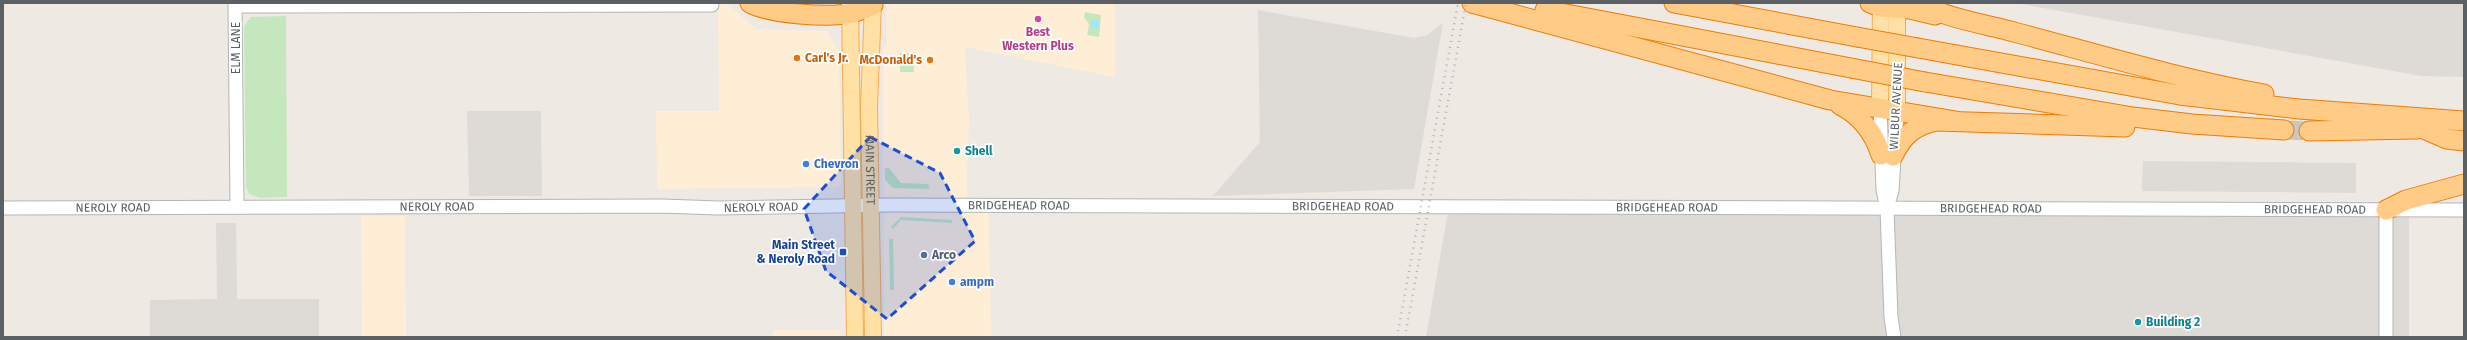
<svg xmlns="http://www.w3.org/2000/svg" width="2467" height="340" font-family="'Fira Sans',sans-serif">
	<rect width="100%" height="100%" fill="#eee9e2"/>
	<!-- commercial -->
	<g fill="#ffeed6">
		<path d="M 718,3 L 726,3 L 756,29 L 827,31 L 839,51 L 841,180 L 838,187 L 657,189 L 656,111 L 719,111 Z"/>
		<path d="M 886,3 L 1115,3 L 1115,77 L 965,47 L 969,119 L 966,211 L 989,213 L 991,337 L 884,337 L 883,47 L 887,46 Z"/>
		<path d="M 361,216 L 405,216 L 406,337 L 362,337 Z"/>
		<path d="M 773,330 L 840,330 L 841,337 L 773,337 Z"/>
	</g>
	<!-- industrial -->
	<g fill="#dedbd6">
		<path d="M 2016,3 L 2464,3 L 2464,77 L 2421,76 Z"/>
		<path d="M 1258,10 L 1414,38 L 1427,35 L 1443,23 L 1414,189 L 1213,196 L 1260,142 Z"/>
		<path d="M 467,111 L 541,111 L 542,196 L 469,196 Z"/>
		<path d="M 2143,161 L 2356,163 L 2356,193 L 2142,191 Z"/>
		<path d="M 1448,212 L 2409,215 L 2409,337 L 1426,337 Z"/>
		<path d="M 216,223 L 236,223 L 237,299 L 319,299 L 319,337 L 150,337 L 150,300 L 217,299 Z"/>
	</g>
	<!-- green -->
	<g fill="#c4e7bd">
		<path d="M 1085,12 L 1101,15 L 1099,37 L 1087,35 L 1089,24 L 1084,18 Z"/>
		<path d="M 286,16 L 287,197 L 260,198 L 249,194 L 246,187 L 244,26 L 251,17 Z"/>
		<rect x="900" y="53" width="14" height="19"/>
		<path d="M 885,168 L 889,168 L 901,183 L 928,184 L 930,189 L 893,188 L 885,180 Z"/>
		<path d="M 901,217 L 952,220 L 952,223 L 901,220 L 893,229 L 891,227 Z"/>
		<path d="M 889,239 L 893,239 L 894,290 L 890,290 Z"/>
	</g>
	<!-- water -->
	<circle fill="#a1e6ff" cx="1095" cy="24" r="4.5"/>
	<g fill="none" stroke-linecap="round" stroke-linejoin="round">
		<!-- highway-tunnel -->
		<path stroke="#c9c7c2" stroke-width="19" stroke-dasharray="19 10" stroke-linecap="butt" d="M 2284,130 L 2309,131"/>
		<defs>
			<g id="minor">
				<path d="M 1880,108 L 1883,190 L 1887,209 L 1891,317 L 1894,337"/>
				<path d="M 237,207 L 235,6 L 712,5"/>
				<path d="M 1887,207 L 1892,191 L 1897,111"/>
				<path id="s1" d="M 3,208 L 662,206 L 718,208 L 892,205 L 2464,210"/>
				<path d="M 2386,337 L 2386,210"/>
			</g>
			<g id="major">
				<path d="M 850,3 L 855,337"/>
				<path id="s2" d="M 873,3 L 869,107 L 873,337"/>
				<path d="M 1880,108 L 1881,3"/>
				<path d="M 1897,111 L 1897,3"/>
			</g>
			<g id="highway">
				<path d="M 750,3 C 770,14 829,18 852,13 C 859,11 866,8 873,5"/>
				<path d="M 1472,3 L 1830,100 L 1956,121"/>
				<path d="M 1674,3 L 1857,37"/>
				<path d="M 1870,3 L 1880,7 L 1910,9 L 1935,15"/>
				<path d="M 1921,3 C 1940,17 1989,25 2014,32 C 2097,54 2180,79 2264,94"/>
				<path d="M 1545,10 L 1851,68"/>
				<path d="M 1918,48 L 2180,95 L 2299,109 L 2464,121"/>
				<path d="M 1925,82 L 2133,117 L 2192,124 L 2284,130"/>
				<path d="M 1840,105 C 1862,116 1874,133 1881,155"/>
				<path d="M 2424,129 L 2447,139 L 2464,141"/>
				<path d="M 2309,131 L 2417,129"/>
				<path d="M 1893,156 C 1903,135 1914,126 1936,121 L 2125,127"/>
				<path d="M 2386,210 L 2406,200 L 2464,184"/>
			</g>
		</defs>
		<!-- minor casing -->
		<use href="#minor" stroke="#b3b6ba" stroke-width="15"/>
		<!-- major casing -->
		<use href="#major" stroke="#f7ac52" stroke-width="18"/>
		<!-- highway casing -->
		<use href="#highway" stroke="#f07c00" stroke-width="21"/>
		<!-- minor -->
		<use href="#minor" stroke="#fff" stroke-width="13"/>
		<!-- major -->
		<use href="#major" stroke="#ffe1a6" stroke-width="16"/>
		<!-- highway -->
		<use href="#highway" stroke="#fc8" stroke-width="19"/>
		<!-- rail -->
		<g stroke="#b1b2b3" stroke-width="2.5" stroke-dasharray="1 5" stroke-linecap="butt">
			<path d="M 1397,337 L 1458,3"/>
			<path d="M 1405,337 L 1466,3"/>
		</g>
		<defs>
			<g id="highway-bridge">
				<path d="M 1857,37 L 1918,48"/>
				<path d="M 1851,68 L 1925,82"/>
			</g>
		</defs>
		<!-- highway-bridge casing -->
		<use href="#highway-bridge" stroke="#f07c00" stroke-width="21" stroke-linecap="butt"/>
		<!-- highway-bridge -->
		<use href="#highway-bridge" stroke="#fc8" stroke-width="19"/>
	</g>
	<!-- marked area -->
	<path fill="#1d4ed8" fill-opacity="0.2" stroke="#1d4ed8" stroke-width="3" stroke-dasharray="8 5" stroke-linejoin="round" d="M 870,137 L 940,173 L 975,241 L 887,319 L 826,271 L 804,209 Z"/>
	<!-- markers -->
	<circle fill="#d1479c" stroke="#fff" stroke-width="1.5" cx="1038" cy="19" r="4"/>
	<g fill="#e8710a" stroke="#fff" stroke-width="1.5">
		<circle cx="797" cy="58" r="4"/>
		<circle cx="930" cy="60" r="4"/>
	</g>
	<g fill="#0f9aa8" stroke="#fff" stroke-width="1.5">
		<circle cx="957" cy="151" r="4"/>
		<circle cx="2138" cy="322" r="4"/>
	</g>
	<g fill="#3f7fe0" stroke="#fff" stroke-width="1.5">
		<circle cx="806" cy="164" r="4"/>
		<circle cx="952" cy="282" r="4"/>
	</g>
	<rect fill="#1a4fb4" stroke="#fff" stroke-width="1.5" x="839" y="248" width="8" height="8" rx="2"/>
	<circle fill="#5c6f8a" stroke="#fff" stroke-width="1.5" cx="924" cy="255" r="4"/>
	<g text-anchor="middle" stroke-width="3.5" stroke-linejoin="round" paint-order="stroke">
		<!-- hotel labels -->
		<g font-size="12" font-weight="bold" fill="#b23c85" stroke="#fff">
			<text x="1038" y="36">Best<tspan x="1038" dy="14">Western Plus</tspan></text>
		</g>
		<!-- street labels -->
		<g font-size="12" fill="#5a6063" stroke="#fff">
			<text transform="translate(236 48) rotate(-90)" y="4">ELM LANE</text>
			<text transform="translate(1896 106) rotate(-87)" y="4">WILBUR AVENUE</text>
			<text dy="4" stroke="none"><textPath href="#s2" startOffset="167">MAIN STREET</textPath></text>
			<text dy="4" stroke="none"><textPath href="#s1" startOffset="1016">BRIDGEHEAD ROAD</textPath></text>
			<text dy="4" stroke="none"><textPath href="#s1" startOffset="434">NEROLY ROAD</textPath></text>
			<text dy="4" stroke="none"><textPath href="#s1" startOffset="758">NEROLY ROAD</textPath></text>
			<text dy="4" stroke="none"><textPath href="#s1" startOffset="1340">BRIDGEHEAD ROAD</textPath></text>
			<text dy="4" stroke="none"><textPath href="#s1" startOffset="110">NEROLY ROAD</textPath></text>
			<text dy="4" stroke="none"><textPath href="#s1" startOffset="1664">BRIDGEHEAD ROAD</textPath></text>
			<text dy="4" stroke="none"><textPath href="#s1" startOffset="1988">BRIDGEHEAD ROAD</textPath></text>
			<text dy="4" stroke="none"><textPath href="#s1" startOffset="2312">BRIDGEHEAD ROAD</textPath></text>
		</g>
		<!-- food labels -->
		<g font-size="12" font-weight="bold" fill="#c56008" stroke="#fff" text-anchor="start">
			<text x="805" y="62">Carl's Jr.</text>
			<text x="922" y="64" text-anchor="end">McDonald's</text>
		</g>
		<!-- culture labels -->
		<g font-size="12" font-weight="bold" fill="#0d838f" stroke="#fff" text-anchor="start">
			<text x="965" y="155">Shell</text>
			<text x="2146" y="326">Building 2</text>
		</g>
		<!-- shop labels -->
		<g font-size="12" font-weight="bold" fill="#366cbe" stroke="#fff" text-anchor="start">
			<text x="814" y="168">Chevron</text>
			<text x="960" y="286">ampm</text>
		</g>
		<!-- transit labels -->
		<g font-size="12" font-weight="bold" fill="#164399" stroke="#fff" text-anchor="end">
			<text x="835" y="249">Main Street<tspan x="835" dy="14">&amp; Neroly Road</tspan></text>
		</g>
		<!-- service labels -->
		<g font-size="12" font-weight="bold" fill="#4e5e75" stroke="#fff" text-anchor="start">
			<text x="932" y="259">Arco</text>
		</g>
	</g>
	<!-- border -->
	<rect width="2467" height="340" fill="none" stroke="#5a6063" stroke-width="8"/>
</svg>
